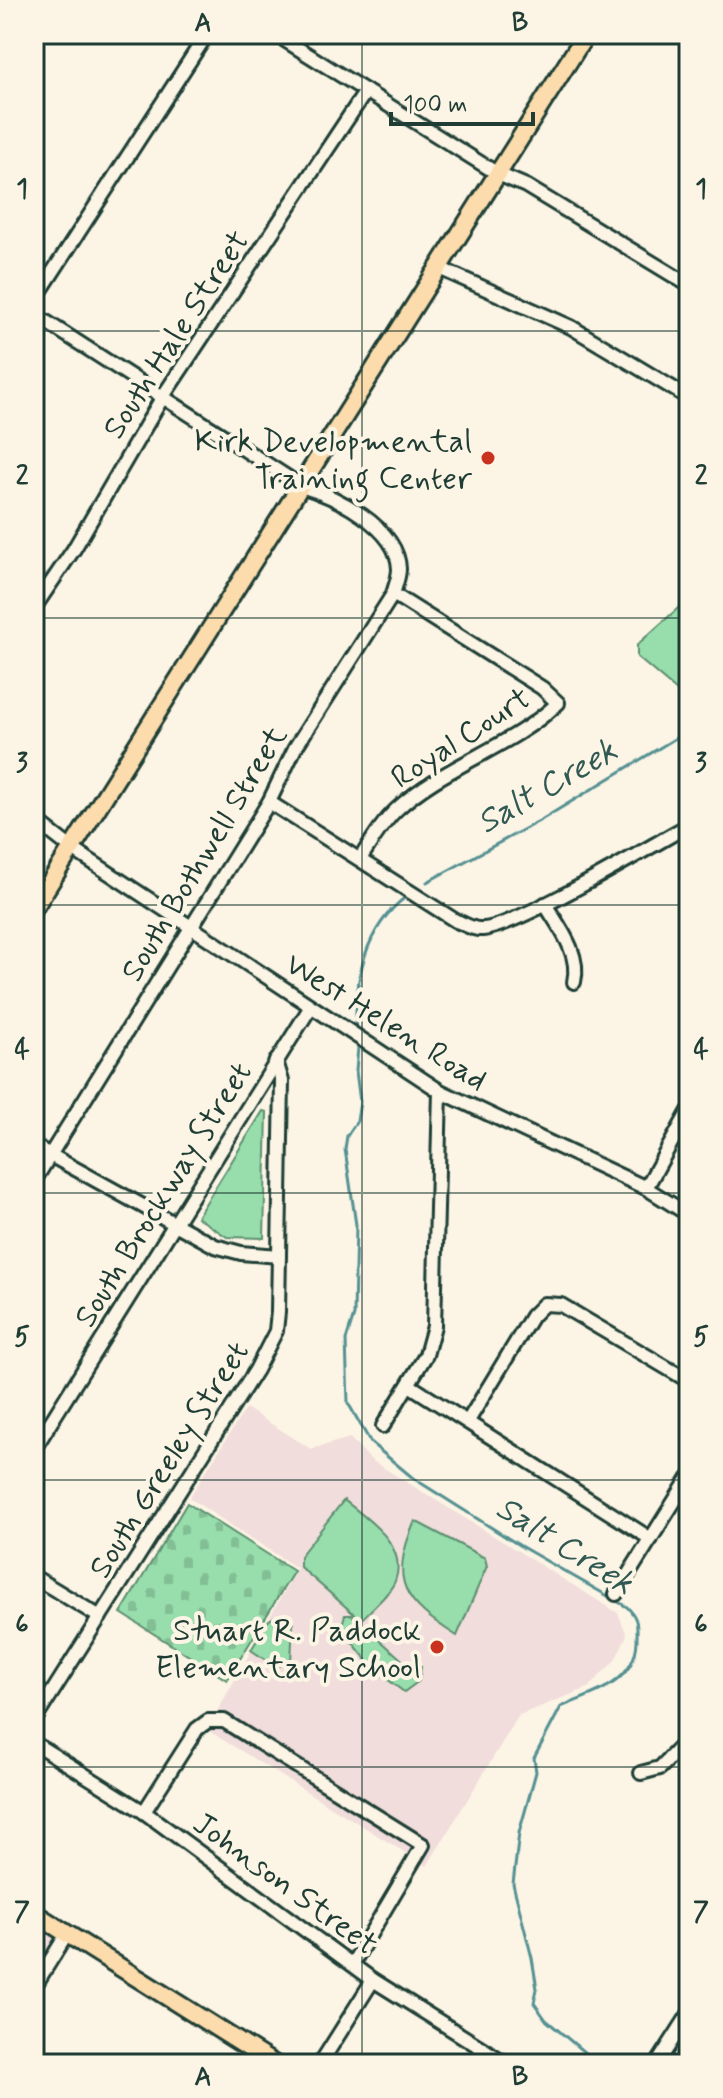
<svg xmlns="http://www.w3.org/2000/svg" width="723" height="2098" font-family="Mynerve,sans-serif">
	<defs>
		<pattern id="cemetery-stones" width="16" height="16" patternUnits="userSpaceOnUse" patternTransform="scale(2)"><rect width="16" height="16" fill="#98deac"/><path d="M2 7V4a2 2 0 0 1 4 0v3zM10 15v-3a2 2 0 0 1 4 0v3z" fill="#83bf95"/></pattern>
	</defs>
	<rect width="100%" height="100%" fill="#fcf5e5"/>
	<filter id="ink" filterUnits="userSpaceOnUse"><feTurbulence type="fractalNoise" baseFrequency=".0125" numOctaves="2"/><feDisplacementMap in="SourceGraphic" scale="16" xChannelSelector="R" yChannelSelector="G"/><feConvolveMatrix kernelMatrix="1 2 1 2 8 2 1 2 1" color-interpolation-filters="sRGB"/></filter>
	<g filter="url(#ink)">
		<!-- built -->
		<g fill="#f1dddb">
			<path d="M 246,1408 L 311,1449 L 350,1438 L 371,1460 L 618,1613 L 627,1635 L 615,1660 L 588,1688 L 519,1715 L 427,1866 L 207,1730 L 297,1568 L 189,1498 Z"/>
			<path d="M 34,1913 L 67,1934 L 34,1987 Z"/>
		</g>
		<!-- cemetery -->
		<path fill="url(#cemetery-stones)" stroke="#5c8e70" stroke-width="2" d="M 187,1503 L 294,1571 L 227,1680 L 121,1613 Z"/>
		<!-- park -->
		<g fill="#98deac" stroke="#5c8e70" stroke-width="2">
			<path d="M 686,601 L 689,689 L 683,696 L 637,657 L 637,645 Z"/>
			<path d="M 263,1111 L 267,1112 L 264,1238 L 227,1237 L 197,1217 Z"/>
			<path d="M 344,1500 C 367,1519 409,1545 395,1581 C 390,1594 371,1609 361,1620 L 300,1567 L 300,1556 Z"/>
			<path d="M 415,1521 L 485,1558 L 487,1566 L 457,1636 C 404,1602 388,1583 415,1521 Z"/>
			<path d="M 281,1614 L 293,1622 L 291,1661 L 276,1667 L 251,1650 L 269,1620 Z"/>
			<path d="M 345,1615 L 352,1615 L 410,1667 L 421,1667 L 419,1681 L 404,1692 L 374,1669 L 341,1628 Z"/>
		</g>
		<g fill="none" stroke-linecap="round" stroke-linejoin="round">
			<!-- stream -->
			<g stroke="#549092" stroke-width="3">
				<path d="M 427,882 L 541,820 L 689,730"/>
				<path d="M 356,1029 C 354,980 365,927 407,896"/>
				<path d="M 358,1047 L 356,1071 L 360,1102 L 357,1121 L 347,1136 L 345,1149 L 356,1225 L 354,1315 L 346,1340 L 348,1403 L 371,1443 L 413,1478 L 522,1547 L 627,1607 C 639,1619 637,1626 637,1641 C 635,1684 593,1693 561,1707 L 534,1758 L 536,1772 L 519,1833 L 513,1884 L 532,1958 L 537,1989 L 534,2003 L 546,2020 L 598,2064"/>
			</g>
			<defs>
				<g id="minor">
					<path d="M 275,34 L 498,174 L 526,186 L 689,285"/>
					<path d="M 439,268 L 571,327 L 689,398"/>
					<path d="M 34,301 L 207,34"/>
					<path d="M 34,314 L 301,486 C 335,496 398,527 399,569 C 399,577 395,587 393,594 L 295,748 L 269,802 L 34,1181"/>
					<path d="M 34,608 L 74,549 L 162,398 L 366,91"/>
					<path d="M 269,802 L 456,921 C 463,923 472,929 479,929 C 509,932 654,844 689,825"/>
					<path d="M 34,819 L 71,848 L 440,1091 L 646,1188 L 689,1215"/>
					<path d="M 360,859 C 371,842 382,823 397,809 C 444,765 511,748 558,703 L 542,688 L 393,594"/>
					<path d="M 545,904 C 559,927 581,954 574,982"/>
					<path d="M 34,1146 L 215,1246 L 241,1253 L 279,1256"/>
					<path d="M 646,1188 L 689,1111"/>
					<path d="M 409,1385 L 651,1539"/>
					<path d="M 468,1421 L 532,1316 L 544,1304 L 561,1305 L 689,1381"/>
					<path d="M 383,1426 L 426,1355 L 434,1326 L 440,1091"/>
					<path d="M 34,1449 L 310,1008"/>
					<path d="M 34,1577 L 100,1617"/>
					<path d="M 616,1594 L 689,1478"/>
					<path d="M 34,1721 L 256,1370 L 276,1331 L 278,1312 L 282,1081 L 276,1061"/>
					<path d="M 34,1743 L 144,1812 L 373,1980 L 507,2064"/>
					<path d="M 641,1773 L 660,1768 L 689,1738"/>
					<path d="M 144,1812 L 197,1729 L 208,1721 L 224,1721 L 423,1845 L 353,1963"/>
					<path d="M 34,1987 L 67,1934"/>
					<path d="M 320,2064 L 373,1980"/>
					<path d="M 657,2064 L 689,2014"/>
				</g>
				<g id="major">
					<path d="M 34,908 L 586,34"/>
					<path d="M 34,1913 L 274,2064"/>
				</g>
			</defs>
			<!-- minor casing -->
			<use href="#minor" stroke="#1f3d34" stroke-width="18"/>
			<!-- major casing -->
			<use href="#major" stroke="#1f3d34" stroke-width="22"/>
			<!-- minor -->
			<use href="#minor" stroke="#fcf5e5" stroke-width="12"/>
			<!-- major -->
			<use href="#major" stroke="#fcdcac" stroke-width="16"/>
		</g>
	</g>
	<!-- grid -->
	<path fill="none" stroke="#1f3d34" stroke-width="2" stroke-opacity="0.55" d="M 362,34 L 362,2064M 34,331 L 689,331M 34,618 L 689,618M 34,905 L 689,905M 34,1193 L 689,1193M 34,1480 L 689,1480M 34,1767 L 689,1767"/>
	<!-- markers -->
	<g fill="#c8321e" stroke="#fcf5e5" stroke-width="3">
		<circle cx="488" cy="458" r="8"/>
		<circle cx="437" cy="1647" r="8"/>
	</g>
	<g text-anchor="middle" stroke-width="8" stroke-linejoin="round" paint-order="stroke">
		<!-- street labels -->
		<g font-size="32" fill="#1f3d34" stroke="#fcf5e5">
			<text transform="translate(175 334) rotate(-57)" y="11">South Hale Street</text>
			<text transform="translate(460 737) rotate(-33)" y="11">Royal Court</text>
			<text transform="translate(203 853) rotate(-59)" y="11">South Bothwell Street</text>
			<text transform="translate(387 1021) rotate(32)" y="11">West Helen Road</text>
			<text transform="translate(162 1194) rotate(-58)" y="11">South Brockway Street</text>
			<text transform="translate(168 1459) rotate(-58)" y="11">South Greeley Street</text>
			<text transform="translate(286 1883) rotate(36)" y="11">Johnson Street</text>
		</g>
		<!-- poi labels -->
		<g font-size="32" fill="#1f3d34" stroke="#fcf5e5" text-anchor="end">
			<text x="472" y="451">Kirk Developmental<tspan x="472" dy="37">Training Center</tspan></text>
			<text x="421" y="1640">Stuart R. Paddock<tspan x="421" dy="37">Elementary School</tspan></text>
		</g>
		<!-- water labels -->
		<g font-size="34" font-style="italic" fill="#315953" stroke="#fcf5e5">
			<text transform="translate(546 785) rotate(-30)" y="12">Salt Creek</text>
			<text transform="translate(566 1544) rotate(32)" y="12">Salt Creek</text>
		</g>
	</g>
	<!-- margin -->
	<rect width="723" height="2098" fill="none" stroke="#fcf5e5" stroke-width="88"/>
	<!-- scale -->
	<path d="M391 112v12h142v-12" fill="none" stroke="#1f3d34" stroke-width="4"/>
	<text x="403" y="112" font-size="24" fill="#1f3d34" stroke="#fcf5e5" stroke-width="6" paint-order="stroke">100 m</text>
	<rect x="44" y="44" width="635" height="2010" fill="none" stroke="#1f3d34" stroke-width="3"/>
	<g font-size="26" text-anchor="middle" font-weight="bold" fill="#1f3d34">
		<text x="203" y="31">A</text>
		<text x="520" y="31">B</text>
		<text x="22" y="197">1</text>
		<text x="701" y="197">1</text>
		<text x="22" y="484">2</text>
		<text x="701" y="484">2</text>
		<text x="22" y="771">3</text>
		<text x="701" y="771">3</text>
		<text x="22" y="1058">4</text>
		<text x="701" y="1058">4</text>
		<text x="22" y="1345">5</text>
		<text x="701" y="1345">5</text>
		<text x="22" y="1632">6</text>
		<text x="701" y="1632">6</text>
		<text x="22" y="1920">7</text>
		<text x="701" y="1920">7</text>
		<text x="203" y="2085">A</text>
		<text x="520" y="2085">B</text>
	</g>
</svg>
